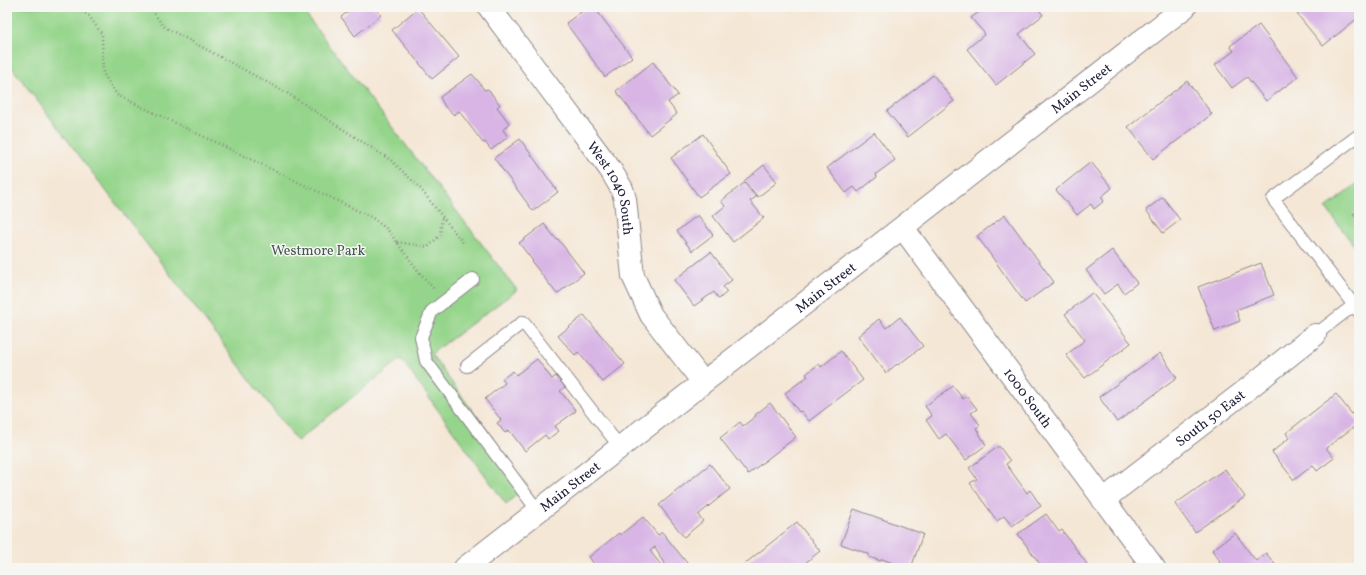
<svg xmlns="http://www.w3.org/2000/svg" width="1366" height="575" font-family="Vollkorn,serif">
	<rect width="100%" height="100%" fill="#f6f6f2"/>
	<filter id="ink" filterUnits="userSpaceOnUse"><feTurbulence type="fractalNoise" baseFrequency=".025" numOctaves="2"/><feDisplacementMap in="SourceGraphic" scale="8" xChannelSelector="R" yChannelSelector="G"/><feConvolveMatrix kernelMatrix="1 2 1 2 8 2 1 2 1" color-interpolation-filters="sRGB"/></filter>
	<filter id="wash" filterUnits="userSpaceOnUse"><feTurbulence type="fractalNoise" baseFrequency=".012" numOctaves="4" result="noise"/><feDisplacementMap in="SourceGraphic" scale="16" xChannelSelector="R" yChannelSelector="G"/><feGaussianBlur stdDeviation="0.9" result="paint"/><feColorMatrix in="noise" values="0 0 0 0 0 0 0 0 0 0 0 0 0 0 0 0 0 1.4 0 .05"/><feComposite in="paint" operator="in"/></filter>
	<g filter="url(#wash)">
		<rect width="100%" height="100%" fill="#f5e7d6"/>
		<!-- green -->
		<g fill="#95d58b" stroke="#5c7c63">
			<path d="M 7,7 L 300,7 L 517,290 L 431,354 L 527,486 L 506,504 L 401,359 L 297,441 L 7,61 Z"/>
			<path d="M 1359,182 L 1359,252 L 1326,208 Z"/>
		</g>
		<g id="blocks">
			<!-- building -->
			<g fill="#d8b5e5">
				<path d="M 354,7 L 374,7 L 381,15 L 355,36 L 341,17 Z"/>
				<path d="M 588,7 L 594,7 L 632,57 L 605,77 L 566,23 Z"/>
				<path d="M 772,7 L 794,7 L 794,10 L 772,8 Z"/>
				<path d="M 985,7 L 1037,7 L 1043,15 L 1019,34 L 1035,54 L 996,85 L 967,49 L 985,34 L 971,18 Z"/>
				<path d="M 1306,7 L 1359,7 L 1359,17 L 1323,46 L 1297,14 Z"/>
				<path d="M 418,8 L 459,57 L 432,79 L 392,30 Z"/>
				<path d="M 1259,25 L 1298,77 L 1266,101 L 1247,77 L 1232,88 L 1215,65 L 1234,51 L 1230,46 Z"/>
				<path d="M 653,62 L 678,95 L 668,102 L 677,114 L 650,135 L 616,91 Z"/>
				<path d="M 472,74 L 479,82 L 484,90 L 488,89 L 500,105 L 497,107 L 509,123 L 503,130 L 508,137 L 491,150 L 485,142 L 483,143 L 459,111 L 454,115 L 445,107 L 440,97 Z"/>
				<path d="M 933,75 L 954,101 L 908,137 L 887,111 Z"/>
				<path d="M 1187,81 L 1212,114 L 1153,159 L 1128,127 Z"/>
				<path d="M 874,132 L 895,160 L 876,174 L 877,177 L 858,192 L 854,187 L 846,193 L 827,168 Z"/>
				<path d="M 703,134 L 731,174 L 699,197 L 671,158 Z"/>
				<path d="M 520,139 L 558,192 L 533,211 L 494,158 Z"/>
				<path d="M 1091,162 L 1112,188 L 1101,197 L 1104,201 L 1094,209 L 1091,204 L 1077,215 L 1056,190 Z"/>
				<path d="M 764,165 L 777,182 L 758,197 L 744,181 Z"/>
				<path d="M 744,183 L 756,197 L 750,201 L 764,218 L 733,242 L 713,216 L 725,206 L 721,201 Z"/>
				<path d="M 1163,197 L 1180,220 L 1163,233 L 1146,210 Z"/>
				<path d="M 1359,209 L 1359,221 L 1353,214 Z"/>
				<path d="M 698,215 L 713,235 L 692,251 L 677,231 Z"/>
				<path d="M 1005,215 L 1054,282 L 1025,303 L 977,236 Z"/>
				<path d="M 544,224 L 557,240 L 558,239 L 584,273 L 557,294 L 532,262 L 533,261 L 519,243 Z"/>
				<path d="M 1112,250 L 1137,283 L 1124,293 L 1118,284 L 1104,294 L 1086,270 Z"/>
				<path d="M 711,252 L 732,280 L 723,287 L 727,292 L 719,299 L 714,292 L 694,306 L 674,280 Z"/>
				<path d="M 1261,263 L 1274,295 L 1236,310 L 1240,321 L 1215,331 L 1198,287 Z"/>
				<path d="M 1092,293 L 1131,343 L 1085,378 L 1066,355 L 1085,340 L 1065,314 Z"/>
				<path d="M 584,315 L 625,364 L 603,382 L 578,352 L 575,355 L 558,336 Z"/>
				<path d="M 900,317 L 923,346 L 898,365 L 897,364 L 886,373 L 858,336 L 879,319 L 886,328 Z"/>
				<path d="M 841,351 L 863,380 L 809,421 L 801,411 L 799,412 L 785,393 L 808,376 L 806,374 L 819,364 L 821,367 Z"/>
				<path d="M 1160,353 L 1177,378 L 1117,422 L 1099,397 Z"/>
				<path d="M 537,359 L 552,379 L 556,376 L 565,387 L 560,391 L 576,411 L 555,426 L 559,431 L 548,439 L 545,435 L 525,451 L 509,430 L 505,433 L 497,423 L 501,420 L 485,399 L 505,383 L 502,379 L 513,371 L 516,375 Z"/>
				<path d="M 953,386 L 963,399 L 967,396 L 977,409 L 971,413 L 980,425 L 976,428 L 986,445 L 966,460 L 946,434 L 939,439 L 926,420 L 932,416 L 925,406 Z"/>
				<path d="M 1336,394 L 1359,423 L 1326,448 L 1334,458 L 1317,471 L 1313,465 L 1294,480 L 1272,452 L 1289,438 L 1286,433 Z"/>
				<path d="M 770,403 L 796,437 L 748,474 L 720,438 L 740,422 L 743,426 L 756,416 L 755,415 Z"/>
				<path d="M 999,446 L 1010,461 L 1006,464 L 1027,493 L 1030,490 L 1041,506 L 1012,526 L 1004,516 L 997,521 L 970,483 L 977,479 L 969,468 Z"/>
				<path d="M 710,464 L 730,489 L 698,515 L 703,521 L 684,537 L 659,505 Z"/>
				<path d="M 1225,469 L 1245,497 L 1195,532 L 1175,504 Z"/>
				<path d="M 854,509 L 923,534 L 911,568 L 906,568 L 882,559 L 881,561 L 869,557 L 869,554 L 841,544 Z"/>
				<path d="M 1046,514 L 1059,532 L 1062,530 L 1087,564 L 1081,568 L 1043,568 L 1018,534 Z"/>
				<path d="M 643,517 L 658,535 L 662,532 L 691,568 L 668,568 L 659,556 L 660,555 L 655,547 L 650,551 L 661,565 L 658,568 L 597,568 L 589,557 L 619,533 L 620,535 Z"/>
				<path d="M 797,522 L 820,551 L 799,568 L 744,568 L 742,566 Z"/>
				<path d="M 1235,533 L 1256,561 L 1266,553 L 1277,567 L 1222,568 L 1218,563 L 1220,561 L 1212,550 Z"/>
			</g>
		</g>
	</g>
	<g filter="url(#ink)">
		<use href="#blocks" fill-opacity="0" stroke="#8c8488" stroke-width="1"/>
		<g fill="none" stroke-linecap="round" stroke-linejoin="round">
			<defs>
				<g id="lane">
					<path d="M 1359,135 L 1273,199 L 1359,312"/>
					<path d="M 473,279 L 432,311 L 421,337 L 426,361 L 538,511"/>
					<path d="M 1315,335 L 1354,305"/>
					<path d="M 467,366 L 523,322 L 620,447"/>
				</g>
				<g id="street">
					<path id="s1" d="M 489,7 L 610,169 L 622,189 L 625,199 L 633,276 L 651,315 L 703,382"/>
					<path id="s2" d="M 903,228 L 1154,568"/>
					<path id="s3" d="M 1103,500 L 1245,391 L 1315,335"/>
				</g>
				<g id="secondary">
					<path id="s4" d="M 465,568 L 1185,7"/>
				</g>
			</defs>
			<!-- lane casing -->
			<use href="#lane" stroke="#8c8488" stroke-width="14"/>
			<!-- street casing -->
			<use href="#street" stroke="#8c8488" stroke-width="24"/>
			<!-- secondary casing -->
			<use href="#secondary" stroke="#8c8488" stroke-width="24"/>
			<!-- path -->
			<g stroke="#8c8488" stroke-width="2.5" stroke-dasharray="1 3" stroke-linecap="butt">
				<path d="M 75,7 L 89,16 L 102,34 L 103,73 L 117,95 L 371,217 L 387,229 L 419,272 L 434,289"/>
				<path d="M 150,7 L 163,26 L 287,93 L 392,161 L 419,187 L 464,244"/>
				<path d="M 397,242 L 428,247 L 440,235 L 442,218"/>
			</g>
			<!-- lane -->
			<use href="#lane" stroke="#fff" stroke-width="12"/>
			<!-- street -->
			<use href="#street" stroke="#fff" stroke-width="22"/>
			<!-- secondary -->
			<use href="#secondary" stroke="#fff" stroke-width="22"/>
		</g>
	</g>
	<g text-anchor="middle" stroke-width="3" stroke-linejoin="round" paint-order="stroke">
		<!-- street labels -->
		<g font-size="14" fill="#22223b" stroke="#f6f6f2">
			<text dy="5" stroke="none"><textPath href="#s4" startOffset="781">Main Street</textPath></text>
			<text dy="5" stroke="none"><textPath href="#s1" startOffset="221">West 1040 South</textPath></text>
			<text dy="5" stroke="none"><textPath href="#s4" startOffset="457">Main Street</textPath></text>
			<text dy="5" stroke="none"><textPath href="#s2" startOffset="211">1000 South</textPath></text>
			<text dy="5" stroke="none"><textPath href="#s3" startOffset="135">South 50 East</textPath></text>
			<text dy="5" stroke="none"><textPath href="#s4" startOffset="133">Main Street</textPath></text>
		</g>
		<!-- park labels -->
		<g font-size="14" fill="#445853" stroke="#f6f6f2">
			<text x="318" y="255">Westmore Park</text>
		</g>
	</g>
	<!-- margin -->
	<rect width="1366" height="575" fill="none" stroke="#f6f6f2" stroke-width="24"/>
</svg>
